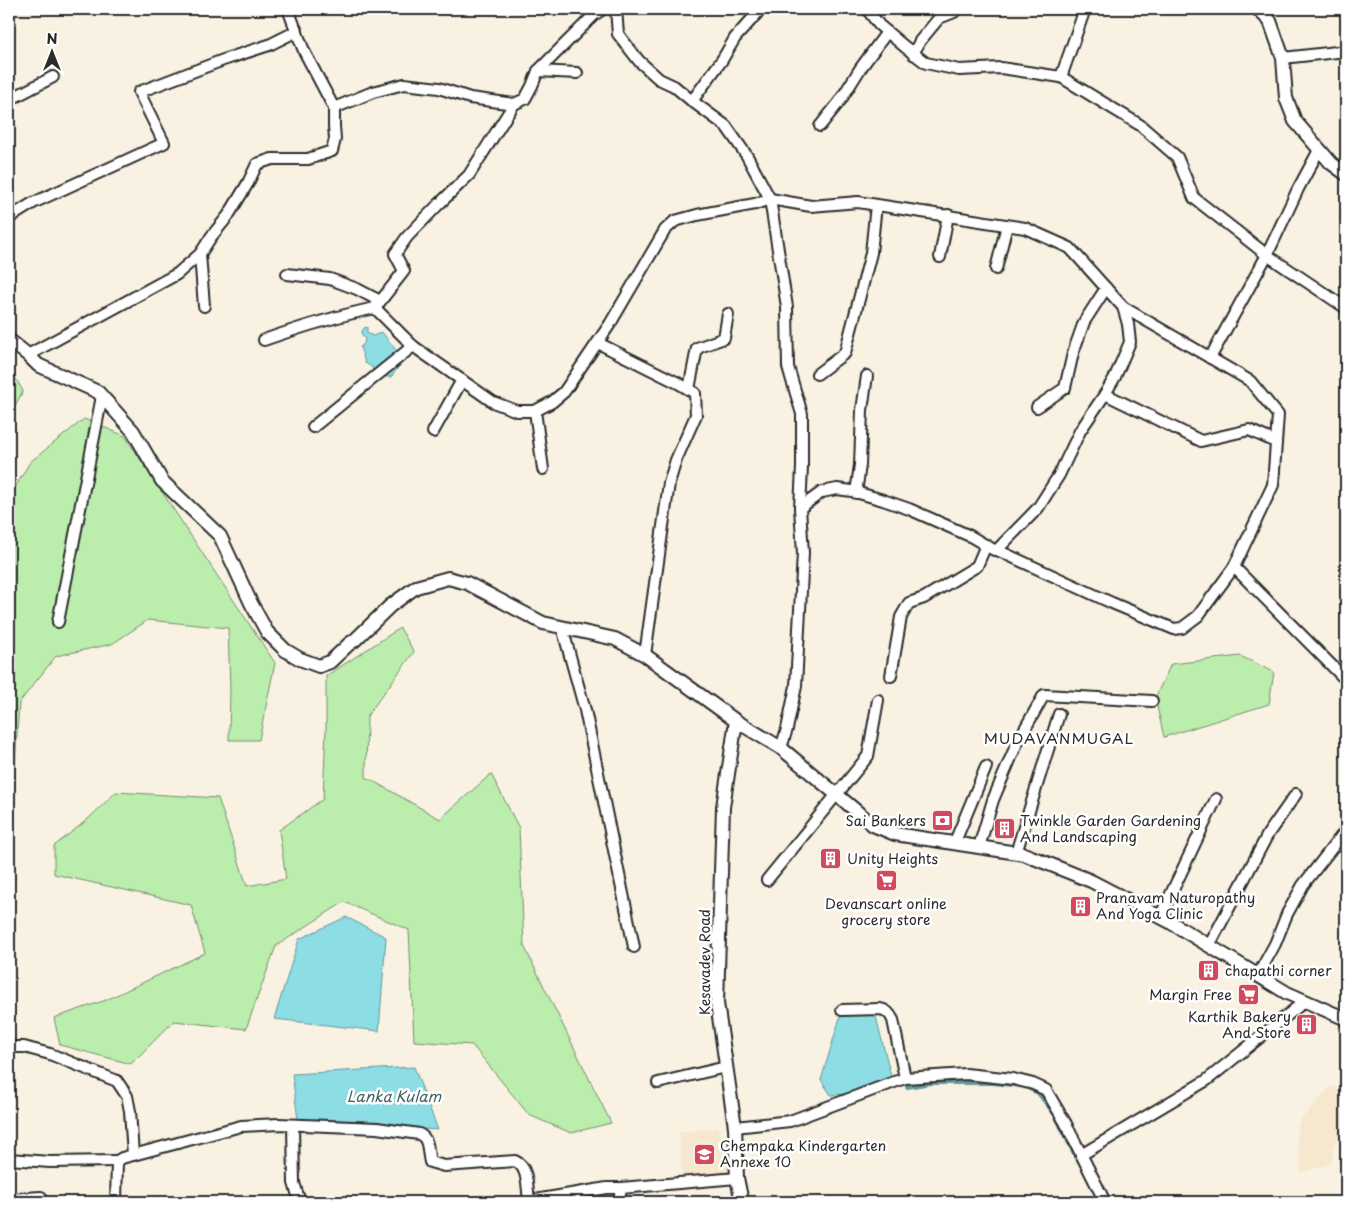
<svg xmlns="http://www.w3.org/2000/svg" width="1355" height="1211" font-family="'Playpen Sans',sans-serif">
	<rect width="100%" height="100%" fill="#f9f2e3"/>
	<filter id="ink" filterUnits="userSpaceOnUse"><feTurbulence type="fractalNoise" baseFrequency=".02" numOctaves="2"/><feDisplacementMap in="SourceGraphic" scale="10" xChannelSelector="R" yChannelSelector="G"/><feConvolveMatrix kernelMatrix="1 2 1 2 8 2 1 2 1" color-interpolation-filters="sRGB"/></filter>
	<g filter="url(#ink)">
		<!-- built -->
		<g fill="#f5e8cf">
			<path d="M 1331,1086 L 1341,1090 L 1346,1095 L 1346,1127 L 1334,1144 L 1332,1163 L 1301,1173 L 1297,1139 L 1297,1128 L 1300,1120 Z"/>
			<path d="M 719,1127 L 732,1176 L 682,1182 L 679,1132 Z"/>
		</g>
		<!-- green -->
		<g fill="#bbedad" stroke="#738c6c">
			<path d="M 9,367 L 23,391 L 9,417 Z"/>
			<path d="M 84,419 L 125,436 L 275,663 L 259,740 L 229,740 L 230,688 L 228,628 L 148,620 L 112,644 L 56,656 L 19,703 L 13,798 L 9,798 L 9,498 L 30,462 Z"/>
			<path d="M 400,628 L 414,652 L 367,716 L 366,777 L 440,819 L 491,774 L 519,828 L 524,946 L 611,1123 L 571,1133 L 529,1115 L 472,1045 L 414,1041 L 409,930 L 344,902 L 276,946 L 246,1029 L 174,1021 L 131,1064 L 60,1045 L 54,1018 L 106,1000 L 205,953 L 191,905 L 54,874 L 54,846 L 87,820 L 116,792 L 218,798 L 247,886 L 286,879 L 279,830 L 323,799 L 326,728 L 326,676 Z"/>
			<path d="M 1240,656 L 1274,672 L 1269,704 L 1164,737 L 1155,698 L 1171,664 Z"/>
		</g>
		<!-- water -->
		<g fill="#8cdde4" stroke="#65969a">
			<path d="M 367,327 L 367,333 L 373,336 L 382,332 L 402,358 L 401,364 L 391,377 L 386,377 L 373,373 L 372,367 L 365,363 L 360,347 L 364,344 L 365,339 L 361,333 L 364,328 Z"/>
			<path d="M 346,917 L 386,937 L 379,1031 L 274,1019 L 299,939 Z"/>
			<path d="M 875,1013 L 891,1076 C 872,1089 854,1094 831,1095 L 821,1080 L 841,1014 Z"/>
			<path d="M 414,1067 L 438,1130 L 298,1120 L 292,1074 Z"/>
		</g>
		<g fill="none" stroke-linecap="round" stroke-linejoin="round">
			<!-- stream -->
			<path stroke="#65969a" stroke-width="4" d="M 907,1087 L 931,1083 L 992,1083 L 1023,1086 L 1038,1093 L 1055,1115 L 1072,1150 L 1083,1168"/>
			<defs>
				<g id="minor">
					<path d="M 288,9 L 304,51 L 334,108"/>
					<path d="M 616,9 L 618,34 L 639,61 L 659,79 L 674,86 L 692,101 L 726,126 L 747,156 L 770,199 L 787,307 L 788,367 L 802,414 L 802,467 L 800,508 L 803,553 L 796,686 L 787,729 L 781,748"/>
					<path d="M 867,9 L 879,25 L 905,47 L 926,63 L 959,70 L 1001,68 L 1061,77 L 1140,125 L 1177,157 L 1194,198 L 1267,255 L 1346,308"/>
					<path d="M 913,54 L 920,41 L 939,18 L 954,12 L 955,9"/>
					<path d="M 1283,58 L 1346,51"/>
					<path d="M 538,71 L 577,73"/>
					<path d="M 1061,77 L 1085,9"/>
					<path d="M 9,100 L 53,77"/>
					<path d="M 692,101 L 722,60 L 735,38 L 761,9"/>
					<path d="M 514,104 L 469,175 L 438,205 L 407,237 L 395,254 L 404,271 L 375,308 L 413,346 L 493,402 L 517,411 L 535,411 L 552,402 L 564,392 L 610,324 L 665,230 L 675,221 L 697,215 L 755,204 L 770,199 L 811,206 L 858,202 L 1025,228 L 1070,248 L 1123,307 L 1128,324 L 1130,342 L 1115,377 L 1105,394 L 1080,431 L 1059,475 L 1038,508 L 997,550 L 994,550 L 970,536 L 909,509 L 883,500 L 852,491 L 837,489 L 822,492 L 800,508"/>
					<path d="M 820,126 L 840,101 L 860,69 L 887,32"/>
					<path d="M 9,218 L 33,203 L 164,143 L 139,92 L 226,59 L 269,45 L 297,31"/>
					<path d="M 200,254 L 204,306"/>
					<path d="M 940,257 L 948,215"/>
					<path d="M 996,269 L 1007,225"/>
					<path d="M 287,274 L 330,279 L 357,289 L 380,301"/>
					<path d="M 264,340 C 301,327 337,316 375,308"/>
					<path d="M 598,343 L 678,383 L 695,393 L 696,415 L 676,460 L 669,483 L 645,655"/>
					<path d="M 28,355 L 177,274 L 200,254 L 211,237 L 228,216 L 248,183 L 257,164 L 272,159 L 308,159 L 332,151 L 335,139 L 334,126 L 334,108 L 373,92 L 404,84 L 439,88 L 470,98 L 514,104 L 525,99 L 532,86 L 538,71 L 594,15 L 603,9"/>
					<path d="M 1210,358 L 1267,255 L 1298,189 L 1319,150"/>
					<path d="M 817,374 L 845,353 L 871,253 L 876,205"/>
					<path d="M 689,389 L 697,348 L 724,338 L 728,314"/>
					<path d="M 1105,394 L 1201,441 L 1249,430 L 1276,442"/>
					<path d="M 1037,407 L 1065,388 L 1073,353 L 1084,322 L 1106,288"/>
					<path d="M 535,411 L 543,469"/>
					<path d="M 313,427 L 413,346"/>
					<path d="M 433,432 L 462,380"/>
					<path d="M 856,493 L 860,465 L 862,410 L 867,376"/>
					<path d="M 997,550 L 1112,603 L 1174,629 L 1182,628 L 1198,616 L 1234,567 L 1273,485 L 1278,415 L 1250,381 L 1123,307"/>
					<path d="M 1234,567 L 1343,677 L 1346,677"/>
					<path d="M 58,622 L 102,396"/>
					<path d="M 562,627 L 585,710 L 634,947"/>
					<path d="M 891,676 L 901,617 L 909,603 L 924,598 L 977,566 L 986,545"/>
					<path d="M 954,844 L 986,767"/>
					<path d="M 979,847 L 993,800 L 1018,741 L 1044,695 L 1152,701"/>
					<path d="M 1016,853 L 1059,714"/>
					<path d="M 767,880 L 868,756 L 878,700"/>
					<path d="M 1160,917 L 1216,799"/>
					<path d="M 1209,946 L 1268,834 L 1296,794"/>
					<path d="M 1258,975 L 1275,944 L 1287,914 L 1303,885 L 1346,830"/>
					<path d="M 842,1010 L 880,1009 C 887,1010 890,1014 893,1020 L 905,1078 L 966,1074 L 1013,1079 L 1033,1084 L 1046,1090 L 1065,1122 L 1105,1202"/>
					<path d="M 9,1047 L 24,1047 L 50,1054 L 117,1081 L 127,1096 L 130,1111 L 133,1155 L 122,1158 L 117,1161 L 116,1202"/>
					<path d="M 658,1083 L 726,1067"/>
					<path d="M 293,1125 L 294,1183 L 300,1202"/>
					<path d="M 735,1127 L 790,1121 L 905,1078"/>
					<path d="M 133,1155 L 241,1126 L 279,1124 L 377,1128 L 419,1134 C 430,1139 427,1152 430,1162 L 444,1166 L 515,1161 C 529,1167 527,1189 529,1202"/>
					<path d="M 1081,1155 L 1207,1080 L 1305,1001"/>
					<path d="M 9,1159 L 50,1162 L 117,1161"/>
					<path d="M 9,1199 L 41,1197"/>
					<path d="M 529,1201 L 607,1188 L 621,1188"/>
					<path d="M 619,1202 L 621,1188 L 737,1178"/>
				</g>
				<g id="tertiary">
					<path d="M 1258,9 L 1270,21 L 1283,58 L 1286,98 L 1295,121 L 1331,163 L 1346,174"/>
					<path d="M 9,340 L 28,355 L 38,365 L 98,392 L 133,431 L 162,481 L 220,536 L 251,603 L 267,632 L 285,650 L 300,659 L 319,666 L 330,662 L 349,644 L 355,640 L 390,606 L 416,587 L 448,578 L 467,583 L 543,623 L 615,639 L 645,655 L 736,721 L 781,748 L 873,825 L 895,834 L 1024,854 L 1091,881 L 1170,922 L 1287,993 L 1346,1019"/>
					<path d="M 736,721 L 723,807 L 717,1003 L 735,1127 L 737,1178 L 742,1202"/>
				</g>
			</defs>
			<!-- minor casing -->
			<use href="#minor" stroke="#2b2b2b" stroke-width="14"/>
			<!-- tertiary casing -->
			<use href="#tertiary" stroke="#2b2b2b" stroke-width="16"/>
			<!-- minor -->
			<use href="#minor" stroke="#fff" stroke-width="10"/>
			<!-- tertiary -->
			<use href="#tertiary" stroke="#fff" stroke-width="12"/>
		</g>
	</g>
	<!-- icons -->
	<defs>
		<symbol id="bank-square" viewBox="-11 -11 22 22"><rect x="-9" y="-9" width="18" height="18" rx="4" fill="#d1495b" stroke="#fff"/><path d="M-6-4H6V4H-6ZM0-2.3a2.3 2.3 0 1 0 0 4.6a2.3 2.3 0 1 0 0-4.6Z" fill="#fff"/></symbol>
		<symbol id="building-square" viewBox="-11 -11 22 22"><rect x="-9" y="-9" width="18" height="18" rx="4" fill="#d1495b" stroke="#fff"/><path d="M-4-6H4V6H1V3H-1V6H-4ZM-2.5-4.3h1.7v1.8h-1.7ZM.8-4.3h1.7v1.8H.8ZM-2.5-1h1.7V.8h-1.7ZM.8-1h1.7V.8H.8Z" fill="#fff"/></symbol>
		<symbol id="supermarket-square" viewBox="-11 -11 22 22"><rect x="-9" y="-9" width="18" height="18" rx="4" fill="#d1495b" stroke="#fff"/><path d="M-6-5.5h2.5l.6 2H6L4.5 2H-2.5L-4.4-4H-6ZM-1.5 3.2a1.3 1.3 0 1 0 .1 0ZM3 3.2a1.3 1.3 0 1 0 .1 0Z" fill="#fff"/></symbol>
		<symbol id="school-square" viewBox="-11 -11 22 22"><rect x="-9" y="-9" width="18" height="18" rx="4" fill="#d1495b" stroke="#fff"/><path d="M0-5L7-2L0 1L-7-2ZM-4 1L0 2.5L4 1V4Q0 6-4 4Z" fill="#fff"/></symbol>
	</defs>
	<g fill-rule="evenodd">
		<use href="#bank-square" x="930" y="808" width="25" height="25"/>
		<use href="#building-square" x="992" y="816" width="25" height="25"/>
		<use href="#building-square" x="818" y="846" width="25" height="25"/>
		<use href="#supermarket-square" x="874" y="868" width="25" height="25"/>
		<use href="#building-square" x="1068" y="894" width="25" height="25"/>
		<use href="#building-square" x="1196" y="958" width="25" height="25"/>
		<use href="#supermarket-square" x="1236" y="982" width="25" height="25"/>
		<use href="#building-square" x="1294" y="1012" width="25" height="25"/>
		<use href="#school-square" x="692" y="1142" width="25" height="25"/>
	</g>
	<g text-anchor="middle" stroke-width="5" stroke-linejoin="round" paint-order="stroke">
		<!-- poi labels -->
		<g font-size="14" fill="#2b2b2b" stroke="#fff" text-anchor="start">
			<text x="926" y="826" text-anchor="end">Sai Bankers</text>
			<text x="1020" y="826">Twinkle Garden Gardening<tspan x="1020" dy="16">And Landscaping</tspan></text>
			<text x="847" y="864">Unity Heights</text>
			<text x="1096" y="903">Pranavam Naturopathy<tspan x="1096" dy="16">And Yoga Clinic</tspan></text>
			<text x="886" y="909" text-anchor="middle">Devanscart online<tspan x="886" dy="16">grocery store</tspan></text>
			<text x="1225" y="976">chapathi corner</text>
			<text x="1232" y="1000" text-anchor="end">Margin Free</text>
			<text x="1291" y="1022" text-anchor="end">Karthik Bakery<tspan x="1291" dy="16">And Store</tspan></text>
			<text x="720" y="1151">Chempaka Kindergarten<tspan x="720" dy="16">Annexe 10</tspan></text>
		</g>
		<!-- street labels -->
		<g font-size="14" fill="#2b2b2b" stroke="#fff">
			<text transform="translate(705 962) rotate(-90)" y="5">Kesavadev Road</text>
		</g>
		<!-- neighbourhood labels -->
		<g font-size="15" letter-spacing="1" fill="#2b2b2b" stroke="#fff">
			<text x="1059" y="744">MUDAVANMUGAL</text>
		</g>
		<!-- water labels -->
		<g font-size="15" font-style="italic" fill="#486062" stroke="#fff">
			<text x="394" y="1102">Lanka Kulam</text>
		</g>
	</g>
	<!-- margin -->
	<rect width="1355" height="1211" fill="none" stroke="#fff" stroke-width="30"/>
	<rect x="15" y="15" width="1325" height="1181" fill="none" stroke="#2b2b2b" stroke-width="2" filter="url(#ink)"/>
	<!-- north arrow -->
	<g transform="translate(52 52)" stroke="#ffffff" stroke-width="4" paint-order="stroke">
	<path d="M0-4L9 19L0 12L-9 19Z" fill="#2b2b2b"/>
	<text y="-8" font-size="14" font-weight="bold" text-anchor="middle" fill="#2b2b2b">N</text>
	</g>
</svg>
